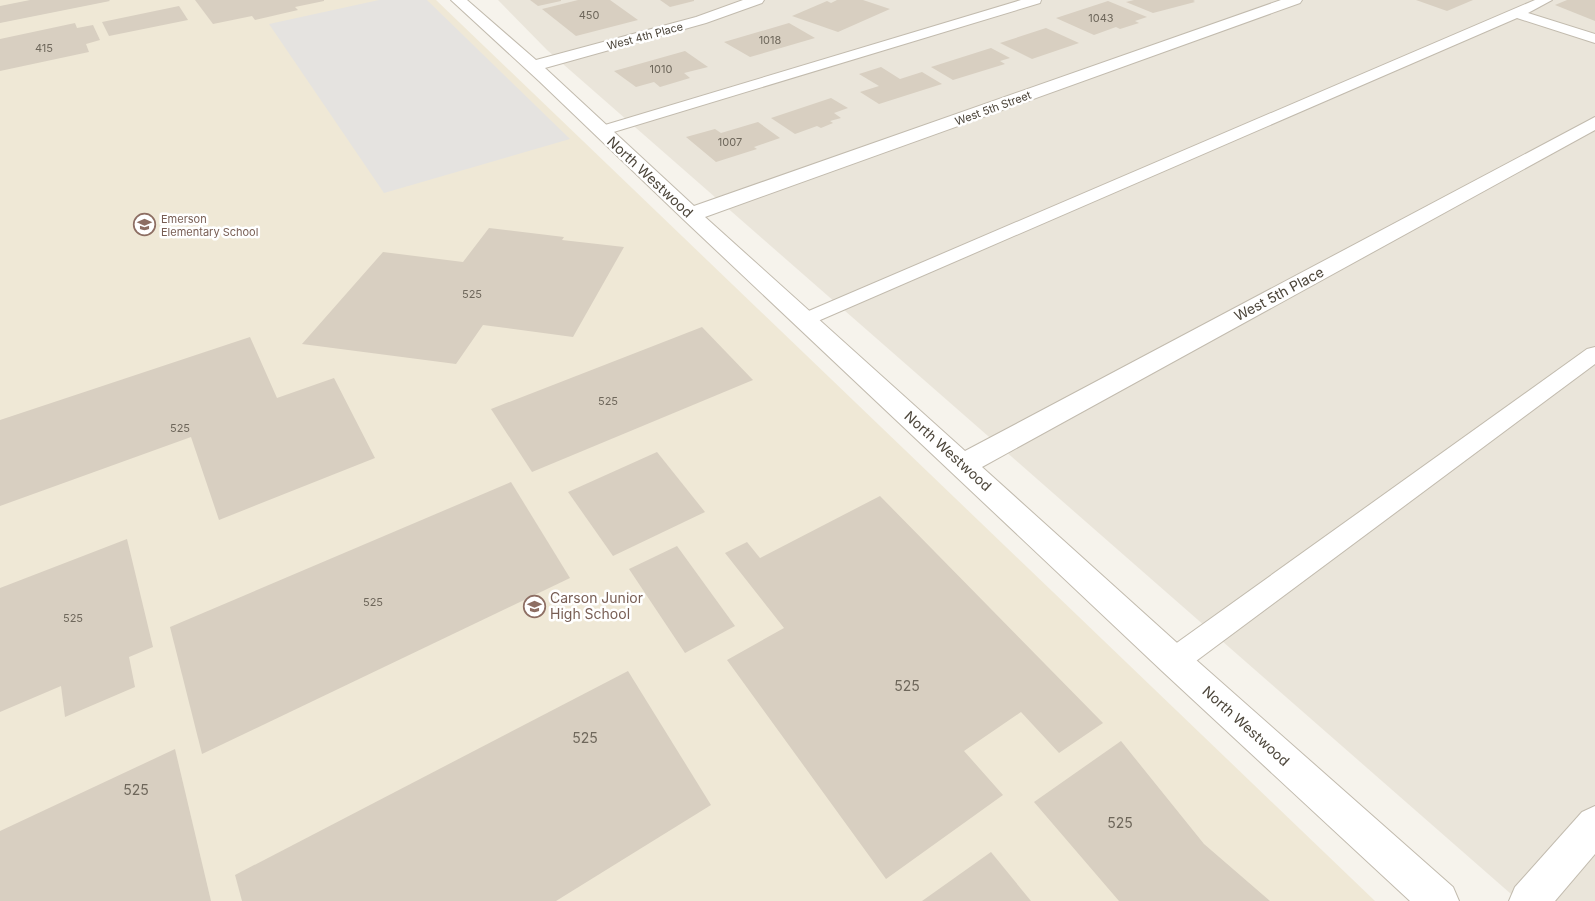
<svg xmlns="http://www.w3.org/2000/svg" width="1595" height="901" font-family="Inter,sans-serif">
	<rect width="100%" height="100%" fill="#f6f3ec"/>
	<!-- residential -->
	<path fill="#eae5da" d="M 498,0 L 1595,0 L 1595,901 L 1519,901 L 547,50 Z"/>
	<!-- education -->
	<path fill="#efe8d6" d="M 0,0 L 436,0 L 1375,901 L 0,901 Z"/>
	<!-- parking -->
	<path fill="#e5e3e0" d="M 379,0 L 427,0 L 570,139 L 384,193 L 269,24 Z"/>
	<!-- building -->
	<g fill="#d8cfc1">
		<path d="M 30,0 L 109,0 L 110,1 L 0,23 L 0,6 Z"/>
		<path d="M 195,0 L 324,0 L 324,1 L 295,7 L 298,10 L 255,20 L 252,16 L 213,24 Z"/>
		<path d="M 530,0 L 561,0 L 561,1 L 538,6 Z"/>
		<path d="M 578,0 L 610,0 L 638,20 L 576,36 L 542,9 Z"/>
		<path d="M 660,0 L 694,0 L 694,1 L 670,7 Z"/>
		<path d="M 837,0 L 863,0 L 890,9 L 838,32 L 792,16 L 827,1 L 831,3 Z"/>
		<path d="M 1134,0 L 1195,0 L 1193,1 L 1195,2 L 1153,13 L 1126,2 Z"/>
		<path d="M 1416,0 L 1473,0 L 1447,11 Z"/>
		<path d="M 1567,0 L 1595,0 L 1595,21 L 1555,5 Z"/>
		<path d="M 1108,1 L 1147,17 L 1135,21 L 1139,23 L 1120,29 L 1116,27 L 1094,35 L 1056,18 Z"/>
		<path d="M 179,6 L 188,20 L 109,36 L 102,22 Z"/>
		<path d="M 75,23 L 77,28 L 93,25 L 100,40 L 86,44 L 89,52 L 0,71 L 0,39 Z"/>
		<path d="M 789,23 L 815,38 L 750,57 L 724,42 Z"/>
		<path d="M 1046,28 L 1079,43 L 1032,59 L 1000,43 Z"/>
		<path d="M 991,48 L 1010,58 L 1000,61 L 1005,64 L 953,80 L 931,67 Z"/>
		<path d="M 685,51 L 708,67 L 684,73 L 690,78 L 660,87 L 654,82 L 636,87 L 614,71 Z"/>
		<path d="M 881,67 L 900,79 L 922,72 L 942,84 L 879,104 L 860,92 L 879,86 L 859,74 Z"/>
		<path d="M 831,98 L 848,108 L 834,113 L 841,118 L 830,121 L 833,123 L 821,128 L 817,126 L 795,134 L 771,118 Z"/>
		<path d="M 758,122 L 780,138 L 754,147 L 757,149 L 716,162 L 686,137 L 715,129 L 721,133 Z"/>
		<path d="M 489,228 L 564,237 L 562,240 L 624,247 L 573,337 L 483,325 L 456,364 L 302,344 L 383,252 L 463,262 Z"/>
		<path d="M 702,327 L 753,380 L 532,472 L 491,409 Z"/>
		<path d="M 250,337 L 277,398 L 334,378 L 375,458 L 219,520 L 191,437 L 0,506 L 0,420 Z"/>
		<path d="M 657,452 L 705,512 L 613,556 L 568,492 Z"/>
		<path d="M 511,482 L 570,578 L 202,754 L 170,627 Z"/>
		<path d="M 880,496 L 1103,723 L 1059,753 L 1021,712 L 964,751 L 1003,795 L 886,879 L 727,660 L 784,628 L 725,553 L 747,542 L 760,558 Z"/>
		<path d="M 127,539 L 153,647 L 129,657 L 135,687 L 65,717 L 61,686 L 0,712 L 0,588 Z"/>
		<path d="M 677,546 L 735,626 L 685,653 L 629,569 Z"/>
		<path d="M 628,671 L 711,805 L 556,901 L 242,901 L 235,875 Z"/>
		<path d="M 1121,741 L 1204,844 L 1270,901 L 1119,901 L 1034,802 Z"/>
		<path d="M 175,749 L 211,901 L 0,901 L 0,831 Z"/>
		<path d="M 991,852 L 1031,901 L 922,901 Z"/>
	</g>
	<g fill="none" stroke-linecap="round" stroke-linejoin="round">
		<defs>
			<g id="lane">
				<path d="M 1021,0 L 1041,0 L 1040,3 L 607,134 L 595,134 L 593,131 L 595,128 Z"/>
				<path d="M 1535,0 L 1552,0 L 1528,13 L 1595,34 L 1595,43 L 1517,18 L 811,324 L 804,326 L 797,324 L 794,320 L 797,316 Z"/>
				<path d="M 1595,347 L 1595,364 L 1184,670 L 1174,673 L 1164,670 L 1160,661 L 1164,652 L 1587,349 Z"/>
			</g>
			<g id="street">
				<path d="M 451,0 L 467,0 L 536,60 L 696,17 L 743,0 L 764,0 L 762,3 L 706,23 L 545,68 L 694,206 L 1281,0 L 1302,0 L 1300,3 L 705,217 L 965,451 L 1595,117 L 1595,130 L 982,467 L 1186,651 L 1453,887 L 1459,901 L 1410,901 L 1162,671 L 683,219 L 539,81 Z"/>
				<path d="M 1595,806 L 1595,854 L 1555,901 L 1509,901 L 1515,887 L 1582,812 Z"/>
			</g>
		</defs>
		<!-- lane casing -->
		<use href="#lane" stroke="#c2bbae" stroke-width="2"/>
		<!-- street casing -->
		<use href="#street" stroke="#c2bbae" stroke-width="2"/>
		<!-- lane -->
		<use href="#lane" fill="#fff" fill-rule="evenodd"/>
		<!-- street -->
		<use href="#street" fill="#fff" fill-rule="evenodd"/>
	</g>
	<!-- icons -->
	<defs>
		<symbol id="school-ring" viewBox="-11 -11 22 22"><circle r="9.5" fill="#fff" stroke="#8d6e63" stroke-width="1.5"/><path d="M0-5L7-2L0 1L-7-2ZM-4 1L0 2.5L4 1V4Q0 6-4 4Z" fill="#8d6e63"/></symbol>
	</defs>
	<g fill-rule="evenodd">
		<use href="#school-ring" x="132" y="212" width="25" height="25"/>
		<use href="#school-ring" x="522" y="594" width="25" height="25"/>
	</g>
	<g text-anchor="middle" stroke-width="5" stroke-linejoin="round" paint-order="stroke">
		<!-- number labels -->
		<g font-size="11" fill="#6e675b">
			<text x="589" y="19">450</text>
			<text x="1101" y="22">1043</text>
			<text x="770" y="44">1018</text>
			<text x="44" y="52">415</text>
			<text x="661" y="73">1010</text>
			<text x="730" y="146">1007</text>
			<text x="472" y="298">525</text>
			<text x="608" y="405">525</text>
			<text x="180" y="432">525</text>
			<text x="373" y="606">525</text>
			<text x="73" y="622">525</text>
		</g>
		<!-- far-street labels -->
		<g font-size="11" fill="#4b4439" stroke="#fff">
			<text transform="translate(645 36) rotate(-15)" y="4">West 4th Place</text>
			<text transform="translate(993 108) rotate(-20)" y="4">West 5th Street</text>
		</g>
		<!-- far-education labels -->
		<g font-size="11" fill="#785e54" stroke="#fff" text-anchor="start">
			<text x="161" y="223">Emerson<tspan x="161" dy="13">Elementary School</tspan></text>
		</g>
		<!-- street labels -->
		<g font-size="14" fill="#4b4439" stroke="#fff">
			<text transform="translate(650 177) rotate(43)" y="5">North Westwood</text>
			<text transform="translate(1279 294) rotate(-28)" y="5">West 5th Place</text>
			<text transform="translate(948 451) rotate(42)" y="5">North Westwood</text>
			<text transform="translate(1246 726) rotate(42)" y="5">North Westwood</text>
		</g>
		<!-- education labels -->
		<g font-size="14" fill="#785e54" stroke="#fff" text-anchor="start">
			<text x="550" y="603">Carson Junior<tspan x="550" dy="16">High School</tspan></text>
		</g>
		<!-- near-number labels -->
		<g font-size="14" fill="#6e675b">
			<text x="907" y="691">525</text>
			<text x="585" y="743">525</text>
			<text x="136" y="795">525</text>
			<text x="1120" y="828">525</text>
		</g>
	</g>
</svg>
